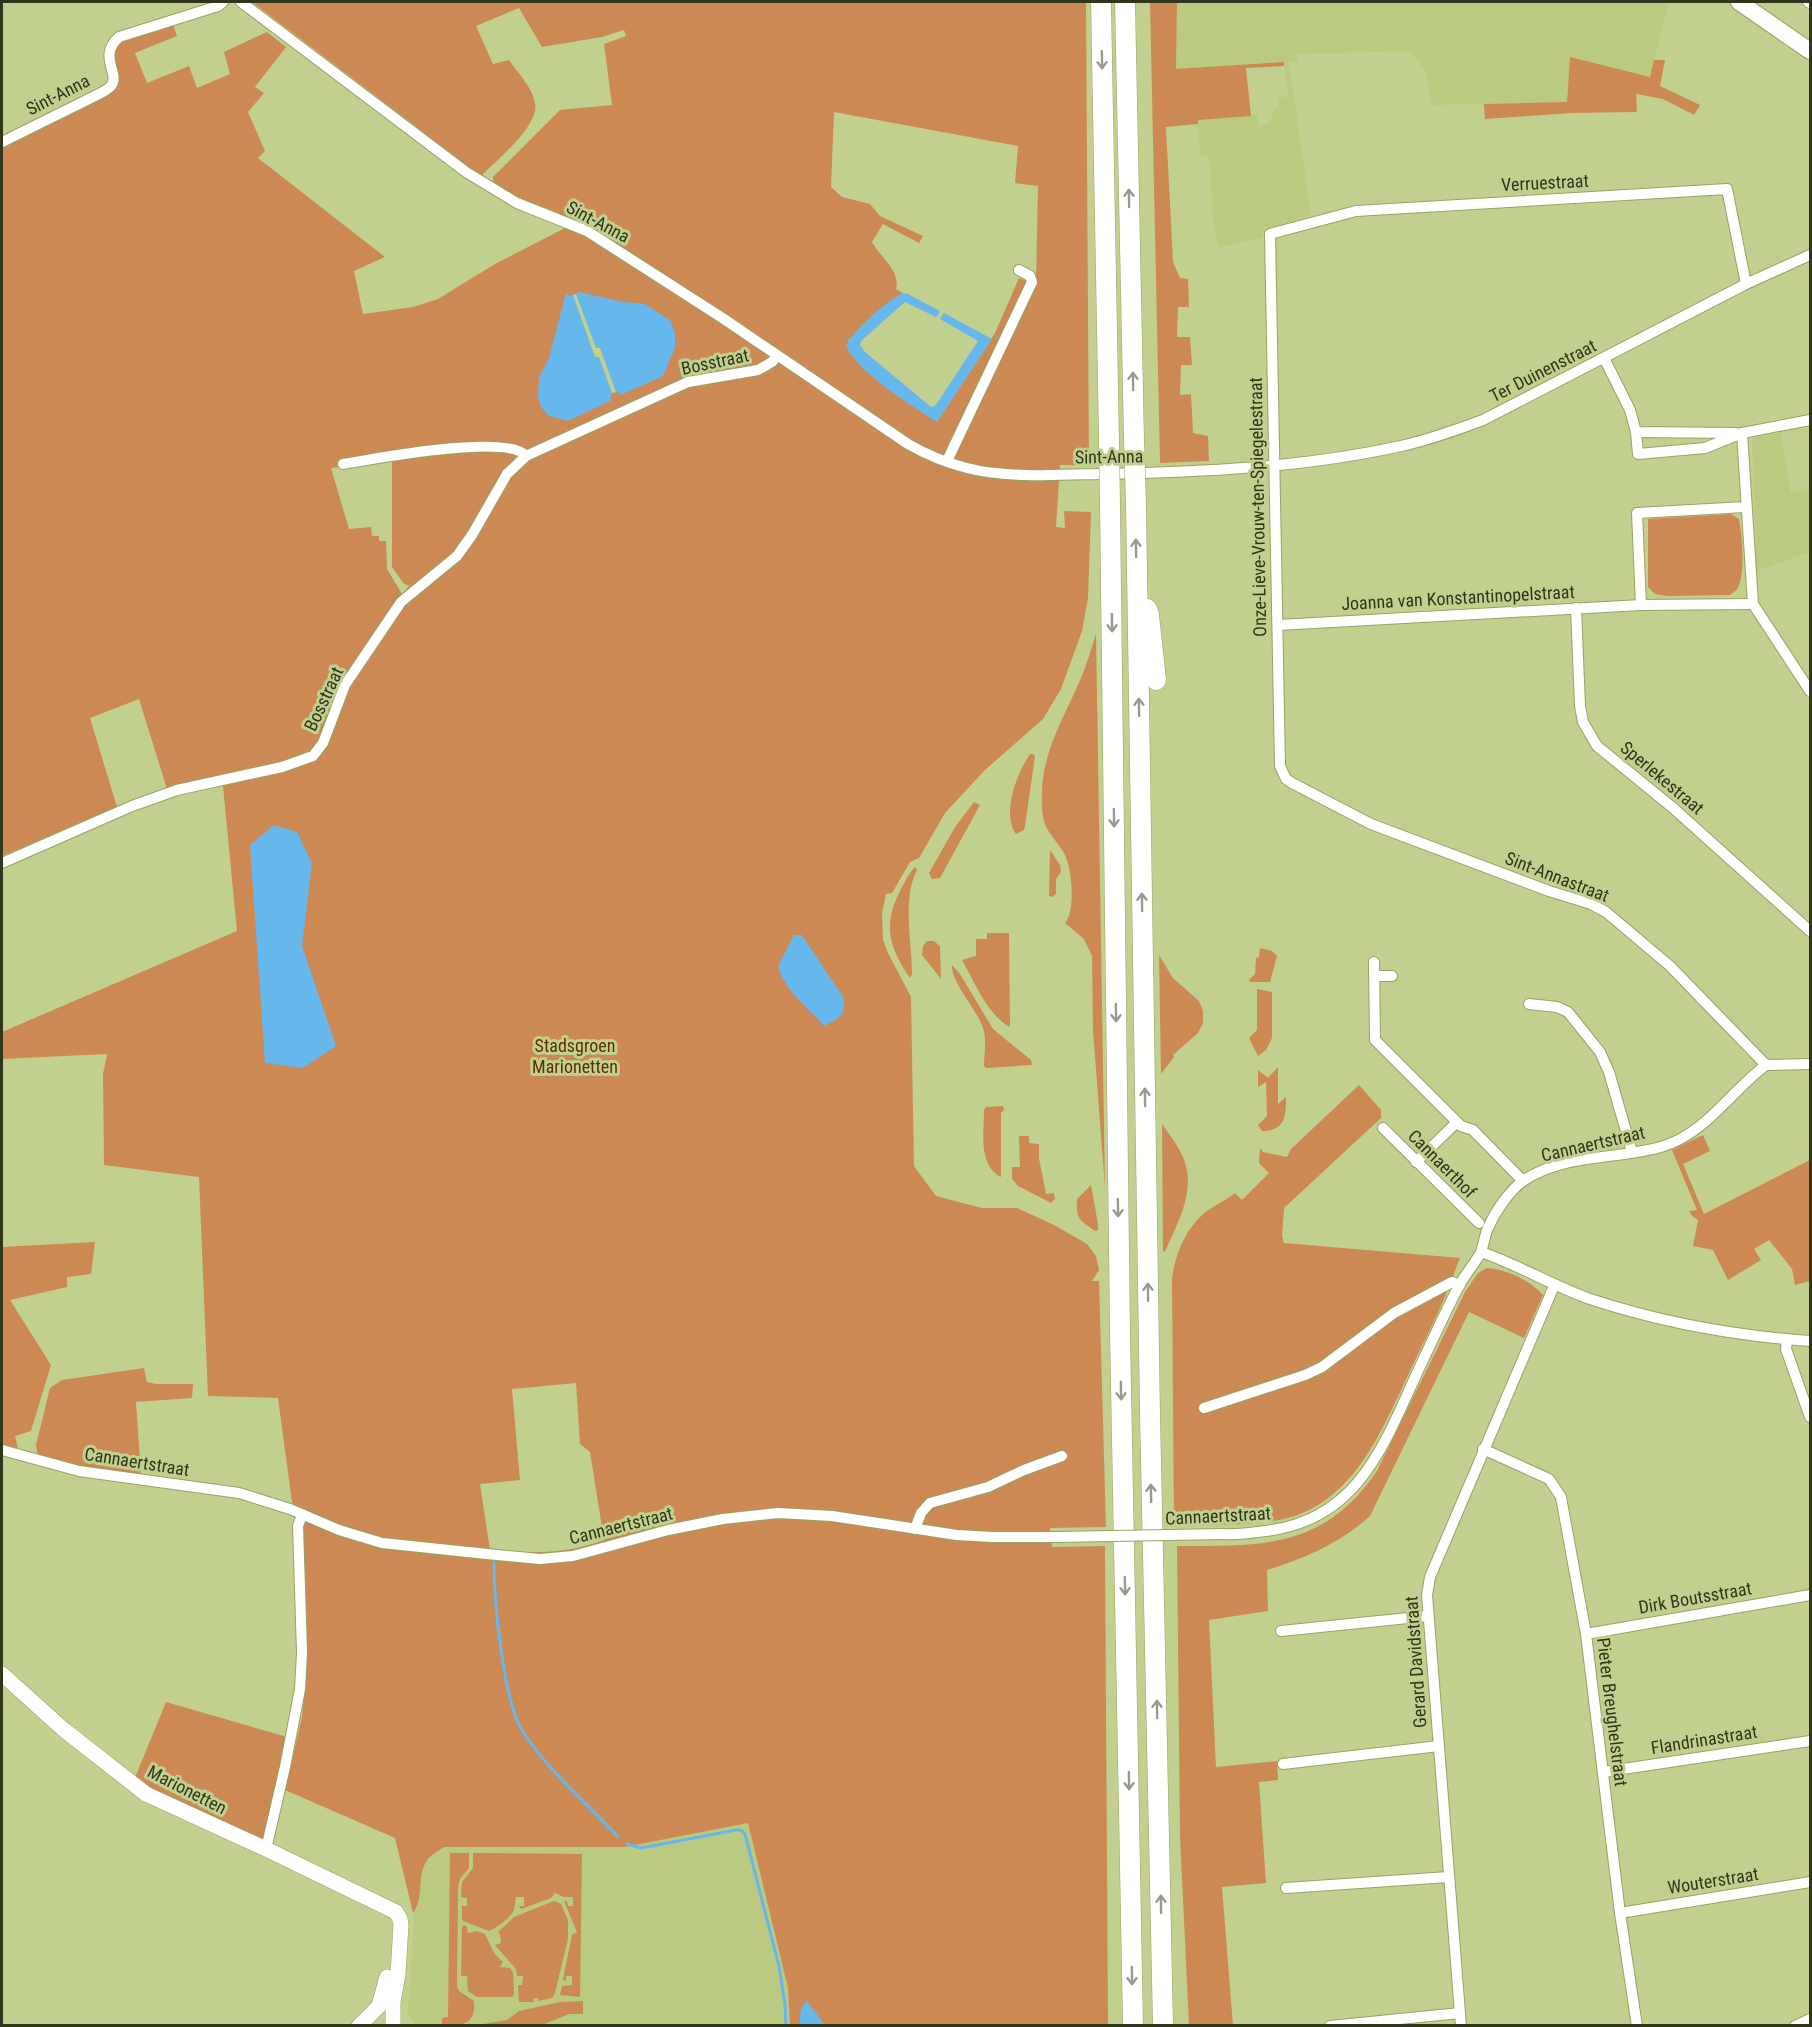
<svg xmlns="http://www.w3.org/2000/svg" width="1812" height="2027" font-family="'Roboto Condensed',sans-serif">
	<rect width="100%" height="100%" fill="#c2d08f"/>
	<!-- built -->
	<g fill="#baca80">
		<path d="M 1177,2 L 1669,2 L 1650,77 L 1570,57 L 1567,102 L 1431,105 L 1425,69 L 1410,51 L 1298,54 L 1297,61 L 1289,62 L 1311,215 L 1263,230 L 1263,238 L 1219,247 L 1213,221 L 1209,156 L 1201,157 L 1197,120 L 1257,115 L 1258,126 L 1270,123 L 1273,111 L 1278,108 L 1278,98 L 1288,96 L 1284,62 L 1176,69 Z"/>
		<path d="M 1781,432 L 1791,493 L 1810,487 L 1810,552 L 1757,571 L 1752,444 L 1756,437 Z"/>
		<path d="M 748,1823 L 788,1988 L 790,2025 L 415,2026 L 408,2012 L 414,1923 L 413,1913 L 416,1908 L 425,1863 L 434,1853 L 443,1847 L 625,1847 Z"/>
	</g>
	<!-- green -->
	<g fill="#cc8953" fill-rule="evenodd">
		<path d="M 252,2 L 1086,2 L 1089,465 L 1060,465 L 1056,527 L 1065,528 L 1064,511 L 1091,512 L 1088,598 L 1082,631 L 1061,689 L 1043,719 L 985,770 L 945,813 L 919,858 L 910,862 L 892,893 L 886,894 L 882,913 L 883,940 L 888,953 L 911,997 L 914,1166 L 936,1196 L 982,1208 L 1017,1208 L 1054,1225 L 1087,1244 L 1096,1256 L 1099,1270 L 1092,1281 L 1099,1281 L 1106,1527 L 1050,1528 L 1052,1547 L 1105,1546 L 1108,2025 L 790,2025 L 788,1988 L 748,1823 L 625,1847 L 444,1847 C 437,1852 430,1855 426,1862 C 417,1878 424,1898 413,1913 L 395,1838 L 285,1790 L 302,1717 L 307,1667 L 307,1623 L 304,1549 L 302,1534 L 292,1502 L 278,1398 L 208,1396 L 199,1177 L 104,1165 L 103,1074 L 107,1054 L 2,1059 L 2,1032 L 237,931 L 223,786 L 216,777 L 167,789 L 139,699 L 90,718 L 117,807 L 2,856 L 2,146 L 106,94 C 108,82 110,52 119,44 C 130,34 158,29 173,24 L 177,36 L 135,53 L 147,83 L 189,66 L 197,88 L 230,74 L 224,52 L 267,32 L 286,47 L 255,87 L 264,93 L 248,112 L 265,151 L 258,158 L 385,257 L 354,271 L 363,314 L 413,307 L 438,299 L 495,264 L 565,228 L 559,213 L 511,195 L 493,182 L 493,177 L 560,110 L 612,105 L 604,44 L 626,36 L 624,30 L 602,37 L 542,47 L 519,8 L 476,26 L 493,64 L 509,60 C 518,73 532,87 535,103 C 540,125 496,161 481,176 ZM 834,112 L 1018,146 L 1015,183 L 1038,186 L 1036,284 L 1019,278 L 995,333 L 937,422 L 848,341 L 889,302 L 903,293 L 896,289 C 901,271 880,257 872,242 L 883,224 L 919,243 L 923,236 L 880,216 L 870,204 L 842,197 L 831,187 ZM 392,460 L 392,567 L 404,584 L 409,586 L 402,594 L 387,569 L 386,541 L 379,541 L 379,536 L 372,536 L 371,527 L 349,529 L 331,468 ZM 576,1383 L 580,1444 L 590,1452 L 604,1540 C 564,1555 532,1553 490,1550 L 480,1484 L 520,1480 L 512,1389 Z"/>
		<path d="M 1150,2 L 1177,2 L 1176,69 L 1284,62 L 1284,66 L 1246,68 L 1251,116 L 1198,120 L 1198,124 L 1166,127 L 1173,262 L 1180,278 L 1188,279 L 1189,307 L 1178,307 L 1177,337 L 1190,337 L 1192,365 L 1181,365 L 1180,395 L 1191,394 L 1193,433 L 1208,436 L 1209,461 L 1160,463 Z"/>
		<path d="M 1570,57 L 1650,77 L 1654,60 L 1665,60 L 1660,86 L 1700,105 L 1694,115 L 1663,99 L 1636,94 L 1637,112 L 1572,113 L 1485,119 L 1484,104 L 1567,102 Z"/>
		<path d="M 1731,514 L 1739,519 C 1742,533 1746,577 1737,589 C 1736,591 1731,594 1730,595 L 1667,596 L 1655,594 L 1648,587 L 1648,519 Z"/>
		<path d="M 1096,634 L 1105,1188 L 1093,1030 L 1092,956 L 1084,939 L 1065,923 C 1076,910 1072,867 1064,853 C 1057,841 1045,831 1043,817 C 1036,760 1060,727 1081,678 C 1087,664 1091,649 1096,634 Z"/>
		<path d="M 1030,754 L 1033,754 L 1035,756 L 1025,826 L 1024,830 L 1016,834 C 1001,814 1017,773 1030,754 Z"/>
		<path d="M 974,802 L 980,805 L 940,878 L 932,879 L 929,873 L 955,827 Z"/>
		<path d="M 1050,850 L 1060,865 L 1061,872 L 1056,879 L 1056,894 L 1052,897 L 1049,896 Z"/>
		<path d="M 915,867 L 917,870 C 902,898 912,942 912,974 L 910,978 C 890,948 883,928 898,895 C 903,886 908,874 915,867 Z"/>
		<path d="M 987,933 L 1009,933 L 1010,1027 C 987,1015 975,982 962,960 L 976,956 L 976,939 L 987,939 Z"/>
		<path d="M 927,941 L 934,941 L 940,946 L 941,979 L 922,955 L 923,946 Z"/>
		<path d="M 1260,948 L 1272,951 L 1277,956 L 1270,982 L 1250,982 L 1249,980 L 1255,974 L 1256,958 L 1259,957 Z"/>
		<path d="M 1159,955 L 1173,978 L 1199,1001 L 1203,1011 L 1203,1023 L 1198,1033 L 1173,1055 L 1174,1057 L 1161,1074 Z"/>
		<path d="M 952,965 L 960,974 L 993,1029 L 1031,1060 L 1032,1065 L 986,1068 L 984,1066 C 984,1054 987,1039 983,1028 C 977,1009 951,983 952,965 Z"/>
		<path d="M 1257,989 L 1272,992 L 1272,1038 L 1266,1050 L 1258,1056 L 1249,1038 L 1257,1030 Z"/>
		<path d="M 1278,1067 L 1278,1104 L 1286,1097 C 1286,1115 1286,1131 1262,1131 L 1258,1125 L 1267,1116 L 1266,1082 L 1258,1087 L 1258,1070 L 1268,1078 Z"/>
		<path d="M 1359,1085 L 1381,1110 L 1381,1118 L 1284,1208 L 1282,1236 L 1284,1243 L 1460,1258 C 1455,1269 1452,1281 1447,1292 C 1436,1319 1422,1345 1410,1371 C 1383,1427 1356,1500 1288,1518 C 1256,1526 1208,1525 1174,1526 L 1172,1279 C 1175,1253 1188,1223 1210,1209 C 1219,1203 1228,1199 1235,1193 L 1242,1200 L 1269,1173 L 1259,1163 L 1260,1148 L 1263,1152 L 1287,1157 L 1291,1149 Z"/>
		<path d="M 1003,1106 L 1004,1110 L 1001,1113 L 1001,1177 C 978,1166 984,1132 984,1110 L 986,1107 Z"/>
		<path d="M 1162,1124 C 1169,1134 1177,1144 1182,1155 C 1198,1188 1178,1222 1165,1252 L 1163,1251 Z"/>
		<path d="M 1703,1135 L 1710,1151 L 1683,1164 L 1704,1214 L 1810,1160 L 1810,1281 L 1795,1285 L 1792,1269 L 1769,1240 L 1754,1249 L 1761,1260 L 1728,1280 L 1713,1250 L 1693,1246 L 1698,1220 L 1692,1216 L 1689,1211 L 1697,1210 L 1672,1150 Z"/>
		<path d="M 1019,1136 L 1029,1136 L 1029,1143 L 1039,1144 L 1039,1158 L 1046,1194 L 1054,1193 L 1055,1199 L 1051,1203 L 1018,1186 L 1012,1179 L 1012,1167 L 1020,1167 Z"/>
		<path d="M 1091,1185 L 1098,1224 L 1098,1230 L 1095,1231 C 1079,1219 1076,1220 1077,1199 Z"/>
		<path d="M 95,1242 L 91,1274 L 67,1277 L 67,1287 L 10,1300 L 51,1365 L 31,1431 L 15,1436 L 18,1448 L 2,1446 L 2,1247 Z"/>
		<path d="M 1487,1268 C 1508,1270 1528,1279 1543,1295 L 1524,1338 L 1469,1312 L 1370,1516 C 1342,1542 1304,1559 1267,1570 L 1268,1611 L 1209,1620 L 1216,1767 L 1277,1761 L 1278,1780 L 1259,1782 L 1266,1883 L 1222,1887 L 1233,2025 L 1189,2025 L 1180,1837 L 1177,1546 C 1262,1546 1324,1549 1377,1471 L 1465,1292 L 1478,1273 Z"/>
		<path d="M 144,1368 L 147,1382 L 156,1384 L 193,1384 L 192,1398 L 136,1402 L 141,1476 L 94,1470 L 41,1456 L 37,1452 L 36,1445 L 50,1388 L 62,1380 Z"/>
		<path d="M 166,1702 L 287,1737 L 271,1814 L 263,1839 L 147,1789 L 134,1780 Z"/>
		<path d="M 450,1853 L 469,1853 L 469,1868 L 460,1879 L 458,1887 L 457,1987 L 459,1991 L 474,2001 C 476,2026 461,2026 442,2025 L 442,2018 L 448,2017 Z"/>
		<path d="M 473,1853 L 582,1854 L 580,1997 L 560,1995 L 562,1986 L 572,1985 L 572,1976 L 566,1976 L 566,1982 L 563,1979 L 572,1935 L 577,1932 L 564,1901 L 567,1901 L 568,1906 L 573,1906 L 573,1897 L 564,1897 L 555,1893 L 551,1898 L 521,1909 L 519,1906 L 524,1906 L 524,1897 L 516,1897 C 515,1901 515,1908 513,1912 C 509,1919 496,1928 489,1931 L 463,1921 L 462,1919 L 462,1906 L 467,1906 L 467,1898 L 461,1897 L 462,1882 L 473,1868 Z"/>
		<path d="M 554,1901 L 561,1904 L 568,1920 L 568,1939 L 555,1993 L 552,1998 L 538,2001 L 538,1998 L 533,1999 L 534,2002 L 519,2002 L 518,1985 L 522,1985 L 523,1976 L 517,1976 L 516,1969 L 495,1945 L 501,1943 L 500,1934 L 498,1932 L 514,1917 Z"/>
		<path d="M 464,1925 L 467,1927 L 468,1933 L 477,1931 L 485,1934 L 494,1953 L 503,1962 L 500,1967 L 510,1968 L 513,1972 L 514,1994 L 512,1997 L 477,1997 L 468,1991 L 467,1976 L 461,1976 L 462,1927 Z"/>
		<path d="M 583,2001 L 583,2014 L 569,2014 L 542,2025 L 478,2025 L 507,2020 L 519,2011 L 560,2002 Z"/>
	</g>
	<!-- water -->
	<g fill="#66b7eb">
		<path d="M 579,292 L 624,302 L 645,304 L 671,321 L 675,334 L 675,348 L 663,376 L 621,395 L 618,392 L 612,393 L 610,401 L 568,421 L 549,416 L 541,407 L 538,397 L 539,378 L 549,358 L 566,293 L 570,296 Z"/>
		<path d="M 903,293 L 908,294 L 940,311 L 936,317 L 905,302 L 861,341 L 860,345 L 865,352 L 931,407 L 936,405 L 978,341 L 940,319 L 944,313 L 992,339 L 937,422 C 911,405 859,374 846,346 C 851,332 889,299 903,293 Z"/>
		<path d="M 274,825 L 297,832 L 312,863 L 302,946 L 336,1046 L 303,1068 L 265,1063 L 250,845 Z"/>
		<path d="M 794,935 L 802,935 L 843,997 C 848,1014 837,1020 824,1026 C 808,1008 784,990 778,966 Z"/>
		<path d="M 807,2001 L 825,2025 L 800,2025 C 800,2017 799,2007 807,2001 Z"/>
	</g>
	<!-- pier -->
	<path fill="#c2d08f" d="M 576,294 L 596,348 L 600,348 L 616,392 L 612,393 L 599,357 L 595,357 L 573,295 Z"/>
	<g fill="none" stroke-linecap="round" stroke-linejoin="round">
		<!-- stream -->
		<g stroke="#66b7eb" stroke-width="3">
			<path d="M 494,1562 C 494,1600 503,1701 523,1732 C 549,1772 586,1802 618,1837"/>
			<path d="M 627,1844 L 641,1848 L 736,1830 L 741,1830 L 745,1834 L 779,1966 L 785,2004 L 786,2026"/>
		</g>
		<defs>
			<g id="street">
				<path d="M 241,2 L 466,172 L 517,203 L 587,231 L 724,319 L 908,444 C 927,455 947,463 967,468 C 1003,478 1061,475 1099,474 C 1200,472 1302,468 1401,446 C 1429,440 1456,430 1483,420 L 1746,284 L 1810,255"/>
				<path d="M 1808,2 L 1810,3"/>
				<path d="M 2,142 L 99,94 C 103,92 108,89 111,86 C 121,73 97,57 119,37 L 218,6 L 223,2"/>
				<path d="M 1746,284 L 1727,189 L 1356,211 L 1270,234 L 1280,766 L 1286,779 L 1292,783 L 1371,824 L 1549,891 L 1591,904 L 1606,912 L 1670,966 L 1766,1065 L 1810,1064"/>
				<path d="M 1604,358 L 1630,410 L 1636,432 L 1736,433"/>
				<path d="M 1636,432 L 1638,454 L 1705,448 L 1742,433 L 1810,420"/>
				<path d="M 1742,433 L 1753,604 L 1810,691"/>
				<path d="M 947,461 L 1032,282 L 1030,276 L 1019,270"/>
				<path d="M 343,464 C 374,459 507,433 526,456"/>
				<path d="M 1641,605 L 1637,513 L 1745,507"/>
				<path d="M 1576,608 L 1580,706 L 1583,722 L 1597,746 L 1672,807 L 1810,931"/>
				<path d="M 1278,625 L 1641,605 L 1753,604"/>
				<path d="M 2,863 L 132,806 L 177,790 L 282,767 L 313,756 L 323,743 L 345,685 L 401,602 L 457,556 L 472,535 L 507,474 L 526,456 L 688,382 L 758,370 L 772,362 L 777,356"/>
				<path d="M 1374,962 L 1375,1040 L 1457,1122"/>
				<path d="M 1374,976 L 1392,976"/>
				<path d="M 1529,1004 L 1557,1007 L 1568,1012 L 1600,1052 L 1609,1072 L 1632,1152"/>
				<path d="M 1383,1128 L 1479,1223"/>
				<path d="M 1416,1162 L 1457,1122 L 1461,1126 L 1473,1130 L 1523,1181"/>
				<path d="M 1481,1252 C 1519,1265 1553,1286 1590,1299 C 1660,1322 1737,1336 1810,1341"/>
				<path d="M 1787,1339 L 1786,1349 L 1810,1417"/>
				<path d="M 1204,1408 L 1305,1375 L 1322,1367 L 1394,1313 L 1452,1282 L 1460,1285"/>
				<path d="M 1483,1449 L 1549,1479 L 1561,1497 L 1586,1634 L 1620,1913 L 1637,2026"/>
				<path d="M 2,1450 L 79,1471 L 239,1493 L 290,1509 L 339,1530 L 382,1543 L 487,1554 L 540,1559 L 573,1556 L 668,1530 L 723,1519 L 778,1513 L 832,1516 L 957,1535 L 992,1537 L 1056,1537"/>
				<path d="M 915,1529 L 921,1513 L 930,1503 L 988,1487 L 1024,1470 L 1062,1456"/>
				<path d="M 1224,1534 C 1238,1535 1251,1533 1265,1531 C 1364,1520 1387,1435 1424,1358 C 1436,1333 1447,1308 1460,1284 C 1466,1274 1474,1264 1480,1254 C 1484,1246 1484,1236 1488,1228 C 1495,1212 1509,1191 1523,1181 C 1563,1153 1619,1160 1664,1146 C 1707,1132 1731,1091 1766,1065"/>
				<path d="M 1281,1631 L 1428,1616"/>
				<path d="M 1586,1634 L 1810,1595"/>
				<path d="M 1283,1764 L 1439,1746"/>
				<path d="M 1603,1772 L 1810,1741"/>
				<path d="M 266,1849 L 285,1767 L 300,1689 L 302,1653 L 298,1526 L 302,1515"/>
				<path d="M 1286,1888 L 1448,1877"/>
				<path d="M 1620,1913 L 1810,1882"/>
				<path d="M 1330,2026 L 1460,2013"/>
				<path d="M 1461,2026 L 1427,1595 L 1430,1577 L 1554,1286"/>
				<path d="M 1795,2026 L 1810,2019"/>
			</g>
			<g id="secondary">
				<path d="M 2,1674 L 63,1729 L 146,1794 L 266,1849 L 396,1912 L 400,1919 L 401,1925 L 398,1974 L 393,2002 L 393,2026"/>
				<path d="M 359,2026 L 379,2006 L 387,1977"/>
			</g>
			<path id="primary" d="M 1739,2 L 1810,51"/>
			<g id="highway">
				<path d="M 1101,2 L 1109,441"/>
				<path d="M 1125,2 L 1134,440"/>
				<path d="M 1110,505 L 1120,1333 L 1133,2026"/>
				<path d="M 1136,505 L 1150,1414 L 1163,2026"/>
				<path d="M 1147,609 L 1149,615 L 1156,680"/>
			</g>
		</defs>
		<!-- street casing -->
		<use href="#street" stroke="#96a363" stroke-width="12"/>
		<!-- secondary casing -->
		<use href="#secondary" stroke="#96a363" stroke-width="16"/>
		<!-- primary casing -->
		<use href="#primary" stroke="#96a363" stroke-width="18"/>
		<!-- highway casing -->
		<use href="#highway" stroke="#96a363" stroke-width="21"/>
		<!-- street -->
		<use href="#street" stroke="#fff" stroke-width="10"/>
		<!-- secondary -->
		<use href="#secondary" stroke="#fff" stroke-width="15"/>
		<!-- primary -->
		<use href="#primary" stroke="#fff" stroke-width="16"/>
		<!-- highway -->
		<use href="#highway" stroke="#fff" stroke-width="20"/>
		<defs>
			<path id="street-bridge" d="M 1056,1537 L 1224,1534"/>
			<g id="highway-bridge">
				<path d="M 1134,440 L 1136,505"/>
				<path d="M 1109,441 L 1110,505"/>
			</g>
		</defs>
		<!-- street-bridge casing -->
		<use href="#street-bridge" stroke="#96a363" stroke-width="12" stroke-linecap="butt"/>
		<!-- highway-bridge casing -->
		<use href="#highway-bridge" stroke="#96a363" stroke-width="21" stroke-linecap="butt"/>
		<!-- street-bridge -->
		<use href="#street-bridge" stroke="#fff" stroke-width="10"/>
		<!-- highway-bridge -->
		<use href="#highway-bridge" stroke="#fff" stroke-width="20"/>
	</g>
	<!-- one-way arrows -->
	<defs><path id="oneway-shaft" d="M-6 0H5M1.5-3L5.5 0L1.5 3" fill="none" stroke-width="1.6" stroke-linecap="round" stroke-linejoin="round" transform="scale(1.5)"/></defs>
	<g stroke="#989a8d">
		<use href="#oneway-shaft" transform="translate(1102 60) rotate(89)"/>
		<use href="#oneway-shaft" transform="translate(1129 198) rotate(-91)"/>
		<use href="#oneway-shaft" transform="translate(1133 381) rotate(-91)"/>
		<use href="#oneway-shaft" transform="translate(1136 548) rotate(-91)"/>
		<use href="#oneway-shaft" transform="translate(1112 623) rotate(89)"/>
		<use href="#oneway-shaft" transform="translate(1139 707) rotate(-91)"/>
		<use href="#oneway-shaft" transform="translate(1114 818) rotate(89)"/>
		<use href="#oneway-shaft" transform="translate(1142 902) rotate(-91)"/>
		<use href="#oneway-shaft" transform="translate(1116 1013) rotate(89)"/>
		<use href="#oneway-shaft" transform="translate(1145 1097) rotate(-91)"/>
		<use href="#oneway-shaft" transform="translate(1118 1208) rotate(89)"/>
		<use href="#oneway-shaft" transform="translate(1148 1292) rotate(-91)"/>
		<use href="#oneway-shaft" transform="translate(1121 1391) rotate(89)"/>
		<use href="#oneway-shaft" transform="translate(1151 1493) rotate(-91)"/>
		<use href="#oneway-shaft" transform="translate(1125 1586) rotate(89)"/>
		<use href="#oneway-shaft" transform="translate(1157 1709) rotate(-91)"/>
		<use href="#oneway-shaft" transform="translate(1129 1781) rotate(89)"/>
		<use href="#oneway-shaft" transform="translate(1161 1904) rotate(-91)"/>
		<use href="#oneway-shaft" transform="translate(1132 1976) rotate(89)"/>
	</g>
	<g text-anchor="middle" stroke-width="6" stroke-linejoin="round" paint-order="stroke">
		<!-- street labels -->
		<g font-size="18" fill="#30361b" stroke="#c2d08f">
			<text transform="translate(58 95) rotate(-27)" y="6">Sint-Anna</text>
			<text transform="translate(1545 183) rotate(-3)" y="6">Verruestraat</text>
			<text transform="translate(598 222) rotate(28)" y="6">Sint-Anna</text>
			<text transform="translate(715 362) rotate(-12)" y="6">Bosstraat</text>
			<text transform="translate(1543 371) rotate(-27)" y="6">Ter Duinenstraat</text>
			<text transform="translate(1109 457) rotate(-1)" y="6">Sint-Anna</text>
			<text transform="translate(1258 507) rotate(-91)" y="6">Onze-Lieve-Vrouw-ten-Spiegelestraat</text>
			<text transform="translate(1458 598) rotate(-3)" y="6">Joanna van Konstantinopelstraat</text>
			<text transform="translate(324 699) rotate(-65)" y="6">Bosstraat</text>
			<text transform="translate(1662 778) rotate(40)" y="6">Sperlekestraat</text>
			<text transform="translate(1557 877) rotate(21)" y="6">Sint-Annastraat</text>
			<text transform="translate(1593 1144) rotate(-13)" y="6">Cannaertstraat</text>
			<text transform="translate(1442 1164) rotate(45)" y="6">Cannaerthof</text>
			<text transform="translate(137 1462) rotate(9)" y="6">Cannaertstraat</text>
			<text transform="translate(1218 1516) rotate(-3)" y="6">Cannaertstraat</text>
			<text transform="translate(621 1526) rotate(-14)" y="6">Cannaertstraat</text>
			<text transform="translate(1695 1598) rotate(-10)" y="6">Dirk Boutsstraat</text>
			<text transform="translate(1416 1662) rotate(-94)" y="6">Gerard Davidstraat</text>
			<text transform="translate(1612 1712) rotate(83)" y="6">Pieter Breughelstraat</text>
			<text transform="translate(1704 1740) rotate(-9)" y="6">Flandrinastraat</text>
			<text transform="translate(187 1790) rotate(27)" y="6">Marionetten</text>
			<text transform="translate(1713 1881) rotate(-9)" y="6">Wouterstraat</text>
		</g>
		<!-- park labels -->
		<g font-size="18" fill="#5b2f02" stroke="#c2d08f">
			<text x="575" y="1052">Stadsgroen<tspan x="575" dy="21">Marionetten</tspan></text>
		</g>
	</g>
	<!-- border -->
	<rect width="1812" height="2027" fill="none" stroke="#30361b" stroke-width="6"/>
</svg>
